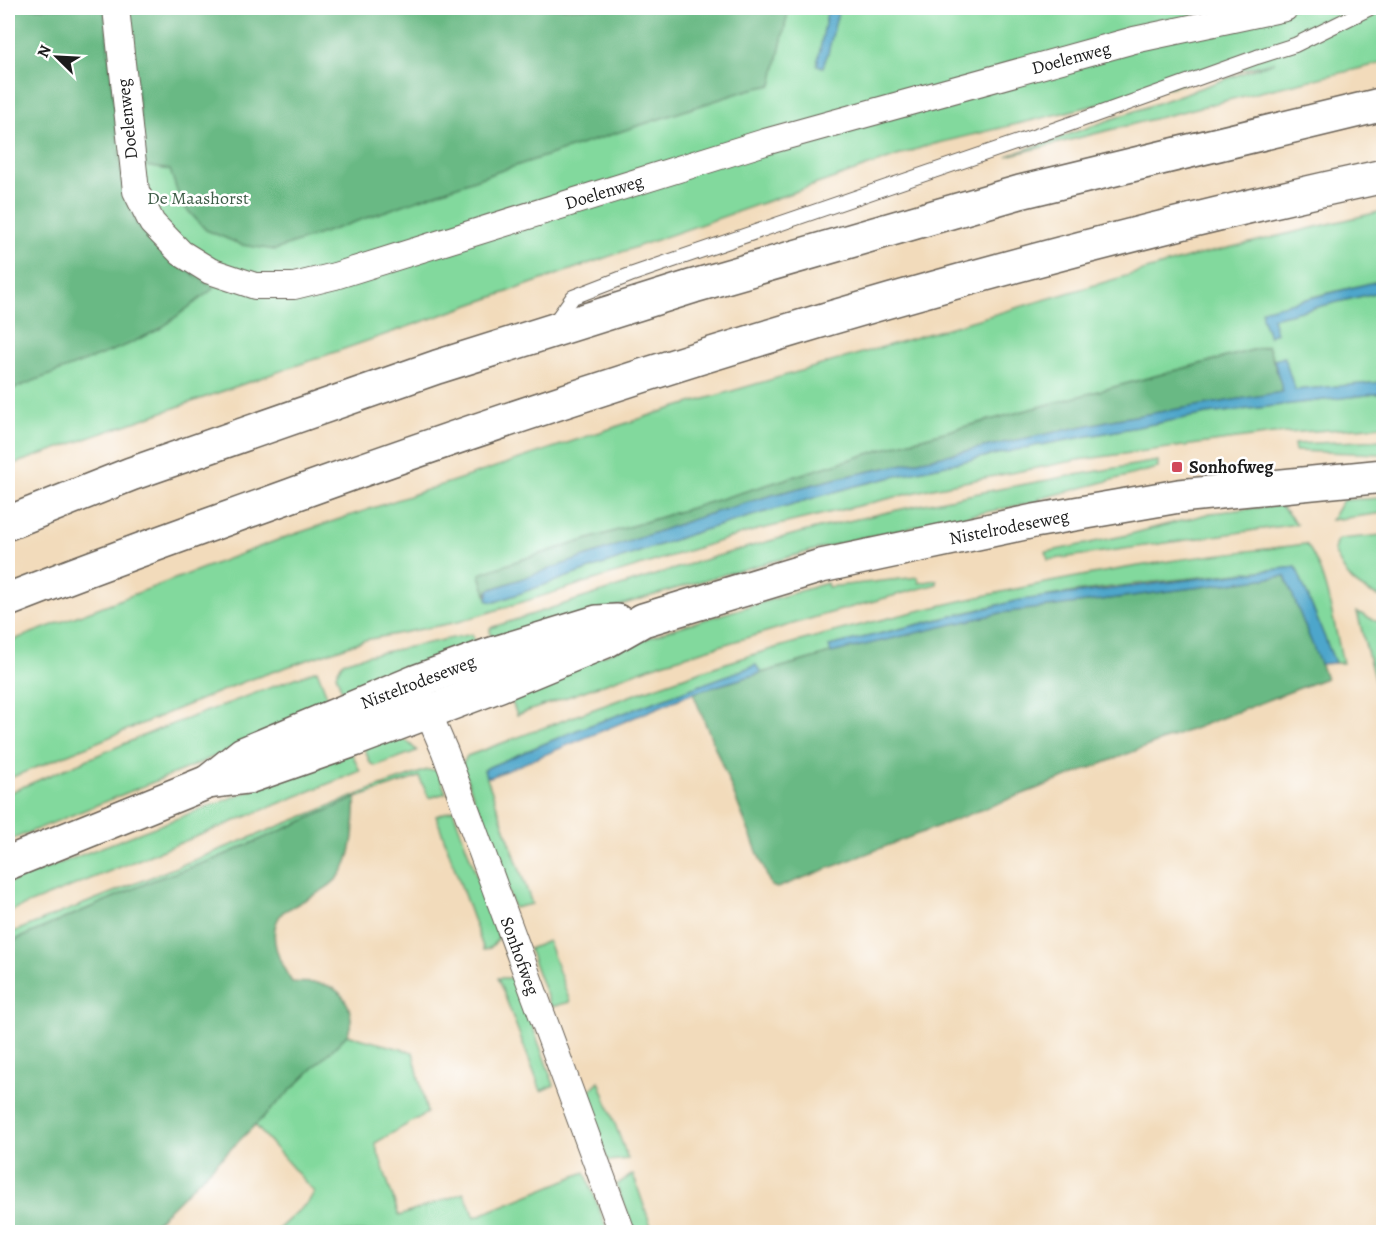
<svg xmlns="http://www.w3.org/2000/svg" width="1391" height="1240" font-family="Alegreya,serif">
	<rect width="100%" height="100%" fill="#fff"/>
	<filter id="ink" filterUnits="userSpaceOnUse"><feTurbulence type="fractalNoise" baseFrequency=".0167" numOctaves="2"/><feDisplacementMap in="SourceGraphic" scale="12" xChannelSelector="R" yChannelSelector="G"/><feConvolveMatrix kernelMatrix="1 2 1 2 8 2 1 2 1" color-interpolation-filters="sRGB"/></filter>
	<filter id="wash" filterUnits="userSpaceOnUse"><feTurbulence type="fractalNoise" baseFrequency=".008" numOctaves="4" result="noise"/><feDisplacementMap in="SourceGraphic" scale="24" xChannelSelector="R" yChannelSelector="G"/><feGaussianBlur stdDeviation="1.35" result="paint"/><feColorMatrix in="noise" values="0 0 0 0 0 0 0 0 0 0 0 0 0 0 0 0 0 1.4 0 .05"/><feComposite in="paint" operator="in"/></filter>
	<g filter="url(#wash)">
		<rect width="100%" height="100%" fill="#f2dbbb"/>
		<!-- green -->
		<g fill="#82d99d" stroke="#4f7a5c" stroke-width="1.5">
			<path d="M 8,8 L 1383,8 L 1383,63 L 1260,92 L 1007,156 L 1274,62 L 926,146 L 8,466 Z"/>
			<path d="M 1383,211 L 1383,280 L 1312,297 L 1262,317 L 1269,336 L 1272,318 L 1383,291 L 1383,382 L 1294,390 L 1284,358 L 1274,360 L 1268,346 L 907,442 L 517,561 L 480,575 L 487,598 L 495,602 L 697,532 L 855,486 L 918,471 L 1035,446 L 1207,414 L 1383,393 L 1383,426 L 1274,434 L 1078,460 L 933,488 L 749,532 L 458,622 L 365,640 L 243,682 L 8,779 L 8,642 L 283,538 L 660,412 L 1191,257 Z"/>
			<path d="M 1383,440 L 1383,454 L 1295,451 L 1294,444 Z"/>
			<path d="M 1158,461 L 1158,468 L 1039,499 L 1040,501 L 856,539 L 726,574 L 491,643 L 490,628 C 596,594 702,558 811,530 C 925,502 1041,480 1158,461 Z"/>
			<path d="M 1383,498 L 1383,513 L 1331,520 L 1343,500 Z"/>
			<path d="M 1280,505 L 1297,524 L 1048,560 L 1046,552 L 1123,536 L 1211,513 Z"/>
			<path d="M 1383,535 L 1384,535 L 1383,598 C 1355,588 1346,578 1334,551 L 1336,542 L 1340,539 Z"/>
			<path d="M 1306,544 C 1326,568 1335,631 1343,663 L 1335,663 L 1296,567 C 1196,578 1091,586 992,606 L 829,646 L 831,653 L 761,673 L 756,665 L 577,730 L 489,767 L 484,770 L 532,904 L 514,908 L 462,765 L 467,756 C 582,714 697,668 815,637 C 932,606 1051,579 1170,561 C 1215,554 1261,550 1306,544 Z"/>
			<path d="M 918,577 L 919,583 L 937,580 L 937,584 L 823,615 L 659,664 L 517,715 L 508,692 L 669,630 L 827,583 L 828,587 Z"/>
			<path d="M 1357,612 L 1376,621 L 1383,622 L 1383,688 L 1375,682 Z"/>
			<path d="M 472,634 L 477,648 L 345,700 L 336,674 L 343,662 L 360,657 Z"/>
			<path d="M 317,670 L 331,706 L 188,768 L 8,841 L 8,793 L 157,730 Z"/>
			<path d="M 392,737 L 407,741 L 417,751 L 375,766 L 370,763 L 364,747 Z"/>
			<path d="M 351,752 L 360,771 L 8,912 L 8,883 Z"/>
			<path d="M 427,770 L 437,770 L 446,793 L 429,798 L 419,777 L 356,798 L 215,859 L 154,880 L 8,943 L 8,934 L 375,788 Z"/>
			<path d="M 453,810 L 499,938 L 490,948 L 484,950 L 436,816 Z"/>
			<path d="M 548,941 L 570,1002 L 551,1007 L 529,949 Z"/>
			<path d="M 498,978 L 515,978 L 554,1085 L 541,1091 Z"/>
			<path d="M 347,1035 L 413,1052 L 427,1113 L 375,1143 L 399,1216 L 464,1193 L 475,1217 L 585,1172 L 608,1232 L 275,1232 L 309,1201 L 314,1192 L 255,1125 Z"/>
			<path d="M 599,1081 L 628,1159 L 608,1161 L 583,1097 Z"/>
			<path d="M 633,1174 L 653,1232 L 635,1232 L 616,1185 Z"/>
		</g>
		<!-- forest -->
		<g fill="#69b984" stroke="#426a50" stroke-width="1.5">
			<path d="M 8,8 L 104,8 L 122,183 L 136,223 L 165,256 L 214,288 L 160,329 L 127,345 L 8,391 Z"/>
			<path d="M 128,8 L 789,8 L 772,85 L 748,90 L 500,171 L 275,250 L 242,245 L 206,230 L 181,203 L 170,170 L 145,166 Z"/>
			<path d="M 1268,346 L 1284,392 L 1117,419 L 838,478 L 769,496 L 703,516 L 489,590 L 486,594 L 480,574 L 517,561 L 907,442 Z"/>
			<path d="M 1285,576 L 1326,678 L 777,888 L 771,886 L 693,693 L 844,649 L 1001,613 Z"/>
			<path d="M 356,798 C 354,821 355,855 340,875 C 330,889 309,897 294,906 C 291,908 285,910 282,913 C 265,933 280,964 292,982 C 302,983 316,982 326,985 C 347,992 357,1016 347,1035 L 146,1232 L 8,1232 L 8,943 L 154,880 L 215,859 Z"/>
		</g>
		<!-- water -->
		<g fill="#4ea6cb" stroke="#356174" stroke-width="1.5">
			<path d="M 828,8 L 839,8 L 828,53 L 823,67 L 817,65 Z"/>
			<path d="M 1383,280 L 1383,291 L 1272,318 L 1276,333 L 1269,336 L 1262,317 L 1262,310 Z"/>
			<path d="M 1284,357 L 1295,390 L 1383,382 L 1383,393 L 1207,414 L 1035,446 L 918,471 L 855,486 L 697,532 L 495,602 L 488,601 L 487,598 L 489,590 L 703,516 L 769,496 L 838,478 L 1117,419 L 1283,392 L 1274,360 Z"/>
			<path d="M 1296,567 L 1335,663 L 1320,664 L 1285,576 L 1001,613 L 831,653 L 829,646 L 1020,600 Z"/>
			<path d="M 756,665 L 761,673 L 693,693 L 491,777 L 486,777 L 484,770 L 489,767 L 577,730 Z"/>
		</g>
	</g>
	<g filter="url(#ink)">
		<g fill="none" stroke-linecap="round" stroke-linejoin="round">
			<defs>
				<path id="service" d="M 553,325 L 573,297 L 630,275 L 1056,129 L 1257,57 L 1295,45 L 1370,8"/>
				<g id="minor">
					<path d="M 116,8 L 136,191 L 152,223 L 181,253 L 210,271 L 255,286 L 294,286 L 335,276 L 765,142 L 1134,40 L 1285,8"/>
					<path d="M 421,696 L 445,752 L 622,1232"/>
				</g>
				<g id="tertiary">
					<path d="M 208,782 L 243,754 L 415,682 L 489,655 L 597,622 L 617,621"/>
					<path d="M 8,863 L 208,782 L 248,777 L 354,740 L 500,685 L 606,641 L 643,620 L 821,566 L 1034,521 L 1179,496 L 1384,476"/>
				</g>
				<g id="motorway">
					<path d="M 8,523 L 131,474 L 437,367 L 694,286 L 1020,192 L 1384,104"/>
					<path d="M 8,600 C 106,561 207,526 306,490 C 659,363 1018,255 1384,176"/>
				</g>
			</defs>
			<!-- service casing -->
			<use href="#service" stroke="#675f54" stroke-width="16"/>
			<!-- minor casing -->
			<use href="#minor" stroke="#675f54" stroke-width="28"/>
			<!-- tertiary casing -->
			<use href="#tertiary" stroke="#675f54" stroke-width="36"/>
			<!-- motorway casing -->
			<use href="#motorway" stroke="#675f54" stroke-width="36"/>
			<!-- service -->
			<use href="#service" stroke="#fff" stroke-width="14"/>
			<!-- minor -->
			<use href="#minor" stroke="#fff" stroke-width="26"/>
			<!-- tertiary -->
			<use href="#tertiary" stroke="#fff" stroke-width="33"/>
			<!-- motorway -->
			<use href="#motorway" stroke="#fff" stroke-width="33"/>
		</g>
	</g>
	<!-- markers -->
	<rect fill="#d1495b" stroke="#fff" stroke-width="2" x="1171" y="461" width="12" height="12" rx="3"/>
	<g text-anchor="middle" stroke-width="5" stroke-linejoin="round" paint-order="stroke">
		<!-- street labels -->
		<g font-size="18" fill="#1c1c1c" stroke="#fff">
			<text transform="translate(1071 58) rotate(-15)" y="6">Doelenweg</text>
			<text transform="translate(127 119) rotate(-96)" y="6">Doelenweg</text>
			<text transform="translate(604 192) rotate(-17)" y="6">Doelenweg</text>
			<text transform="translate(1009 527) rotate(-11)" y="6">Nistelrodeseweg</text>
			<text transform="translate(418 682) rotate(-21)" y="6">Nistelrodeseweg</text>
			<text transform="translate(520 956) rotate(70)" y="6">Sonhofweg</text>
		</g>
		<!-- park labels -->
		<g font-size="18" fill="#405e49" stroke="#fff">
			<text x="198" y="204">De Maashorst</text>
		</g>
		<!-- poi labels -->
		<g font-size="18" font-weight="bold" fill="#1c1c1c" stroke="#fff" text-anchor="start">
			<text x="1189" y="473">Sonhofweg</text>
		</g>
	</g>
	<!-- margin -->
	<rect width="1391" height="1240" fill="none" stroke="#fff" stroke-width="30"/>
	<!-- north arrow -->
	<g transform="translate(57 57) rotate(294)" stroke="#ffffff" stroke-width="4.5" paint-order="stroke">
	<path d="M0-4.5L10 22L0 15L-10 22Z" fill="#1c1c1c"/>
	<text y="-9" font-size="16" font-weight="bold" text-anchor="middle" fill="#1c1c1c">N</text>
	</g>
</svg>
